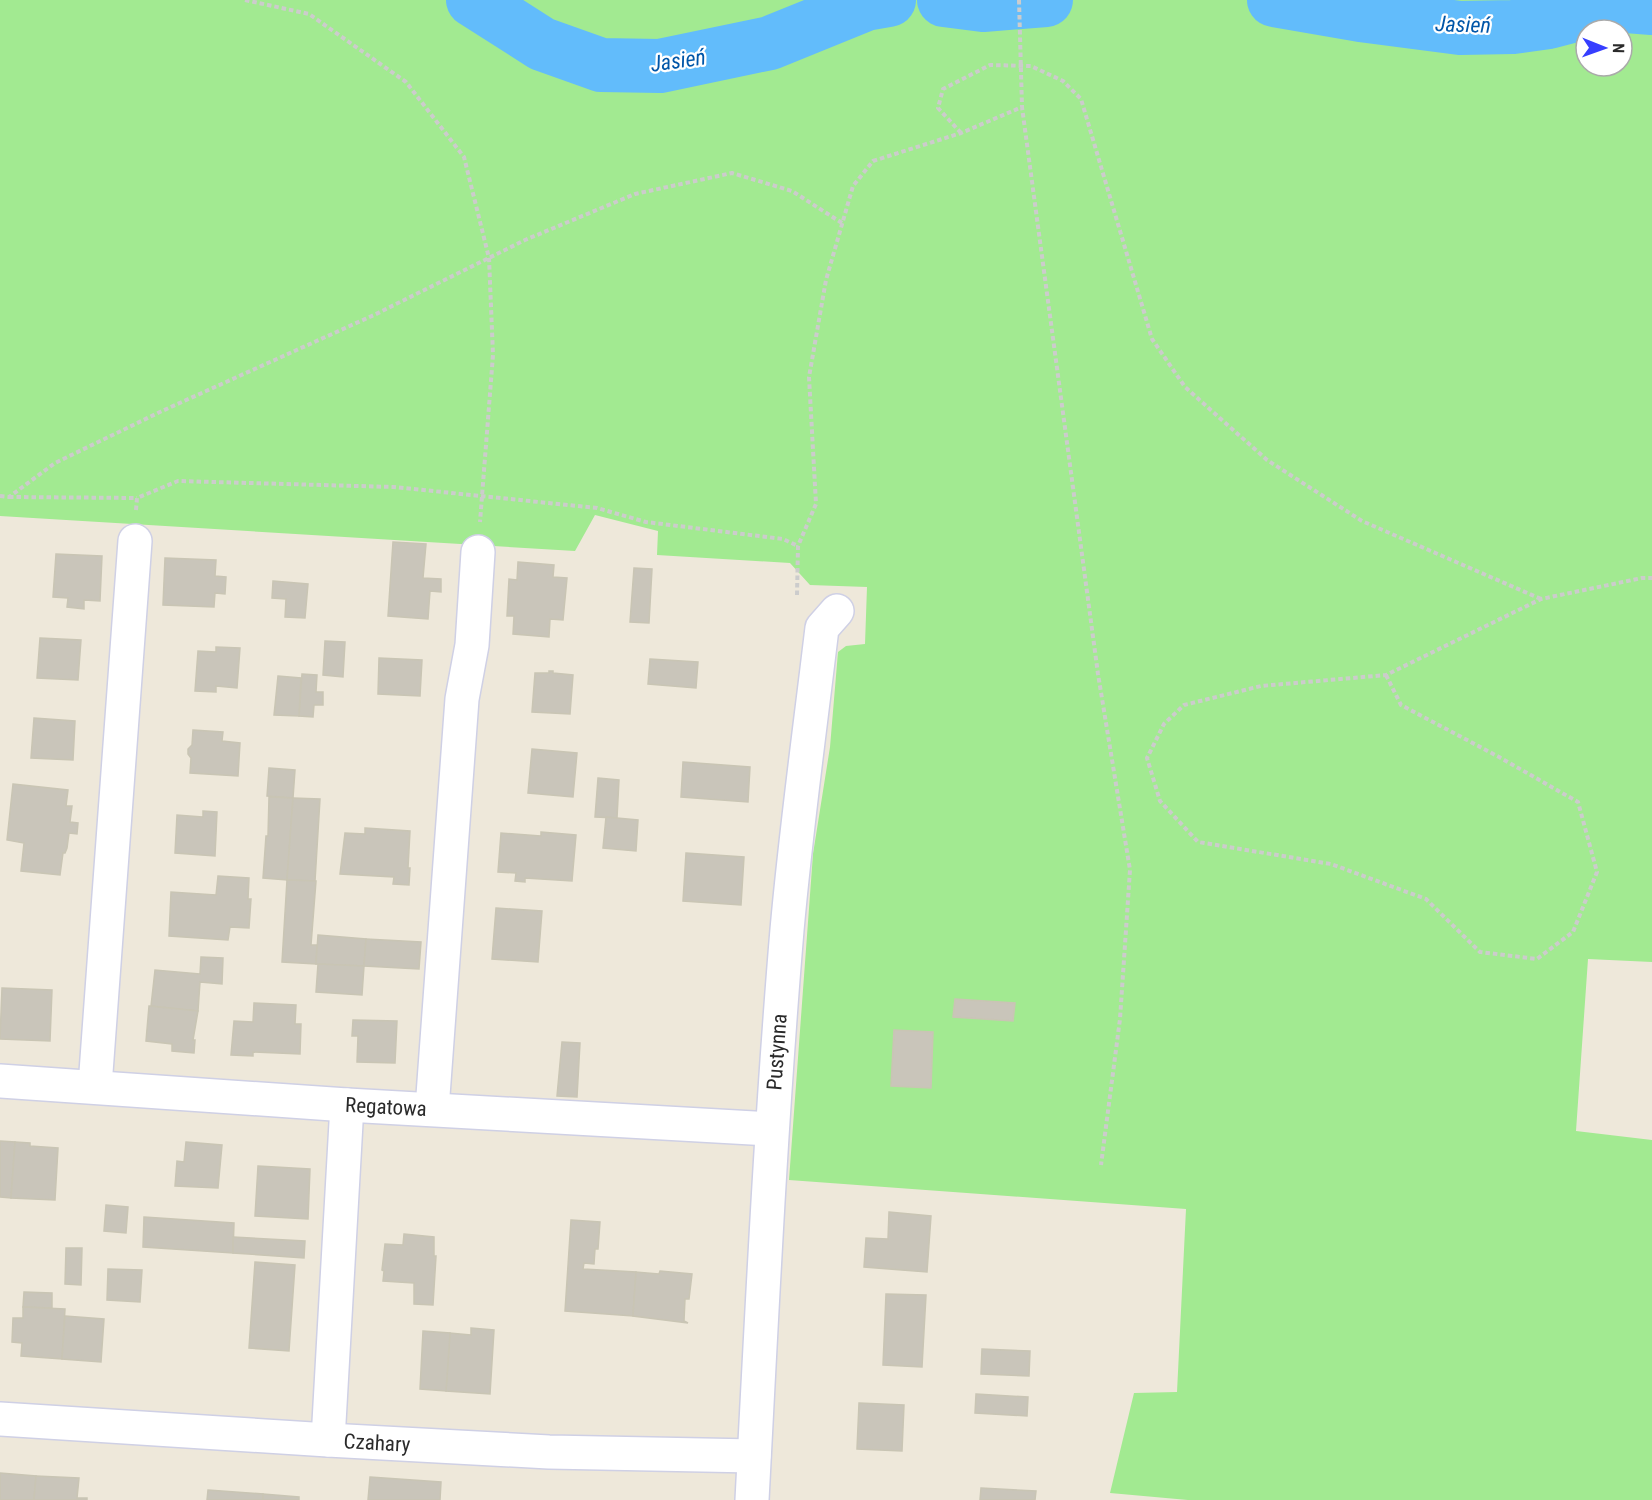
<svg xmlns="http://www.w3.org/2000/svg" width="1652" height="1500" font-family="'Roboto Condensed',sans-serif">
	<rect width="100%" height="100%" fill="#eee8da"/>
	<!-- green -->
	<path fill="#a2ea91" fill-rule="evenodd" d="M 0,0 L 1652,0 L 1652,962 L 1588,959 L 1576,1131 L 1652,1140 L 1652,1500 L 1188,1500 L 1110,1493 L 1134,1393 L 1177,1392 L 1186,1209 L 789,1180 L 813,854 L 830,747 L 838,652 L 846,646 L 865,644 L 867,587 L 810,585 L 790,563 L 657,555 L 658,531 L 595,515 L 575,551 L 0,516 ZM 1586,30 L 1622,30 L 1622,66 L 1586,66 Z"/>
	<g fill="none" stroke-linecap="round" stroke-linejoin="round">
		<!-- river -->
		<g stroke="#62bcfb" stroke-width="54">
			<path d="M 473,0 L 542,44 L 601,65 L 660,66 L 770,43 L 866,4 L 889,0"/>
			<path d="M 944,0 L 983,5 L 1046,0"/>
			<path d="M 1274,0 L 1360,15 L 1460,28 L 1513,27 L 1549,22 L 1614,5 L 1652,8"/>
		</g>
	</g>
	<!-- building -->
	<g fill="#c9c5ba" stroke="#c9c5b4" stroke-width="1.5">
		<path d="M 393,542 L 426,544 L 423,578 L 441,579 L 441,592 L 430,591 L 428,619 L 388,616 Z"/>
		<path d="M 56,554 L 102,556 L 100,601 L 84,600 L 84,609 L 67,607 L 68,598 L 53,597 Z"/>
		<path d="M 165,558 L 216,560 L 215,576 L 226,577 L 225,594 L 215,593 L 214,607 L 163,605 Z"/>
		<path d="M 518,562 L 554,565 L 553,577 L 567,578 L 563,620 L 550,619 L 549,637 L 513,634 L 514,616 L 507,616 L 509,579 L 517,580 Z"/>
		<path d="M 634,568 L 652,569 L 649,623 L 630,622 Z"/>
		<path d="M 273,581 L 308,584 L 305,618 L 285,617 L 286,599 L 272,598 Z"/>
		<path d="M 40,638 L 81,640 L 78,680 L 37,678 Z"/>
		<path d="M 325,641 L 345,642 L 343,677 L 323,675 Z"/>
		<path d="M 216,647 L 240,648 L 237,688 L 216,686 L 216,692 L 195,691 L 198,651 L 216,652 Z"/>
		<path d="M 379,658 L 422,660 L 420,696 L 378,694 Z"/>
		<path d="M 650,659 L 698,662 L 696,688 L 648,684 Z"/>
		<path d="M 549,671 L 553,671 L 553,673 L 573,675 L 570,714 L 532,712 L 535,673 L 549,673 Z"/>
		<path d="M 302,674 L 317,675 L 316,692 L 323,692 L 323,705 L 314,705 L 313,717 L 299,716 Z"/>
		<path d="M 278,676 L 301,678 L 299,716 L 274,715 Z"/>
		<path d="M 34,718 L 75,721 L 73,760 L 31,758 Z"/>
		<path d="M 193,730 L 223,732 L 222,741 L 240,743 L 238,776 L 190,773 L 191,758 L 188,754 L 188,749 L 192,745 Z"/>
		<path d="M 532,749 L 577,753 L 573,797 L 528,793 Z"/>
		<path d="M 683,762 L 750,767 L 748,802 L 681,797 Z"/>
		<path d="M 269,768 L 295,770 L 293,798 L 267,796 Z"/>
		<path d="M 598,778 L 619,780 L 617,818 L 595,817 Z"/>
		<path d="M 13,784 L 68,790 L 66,806 L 72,806 L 70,822 L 78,823 L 77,834 L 69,833 L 67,848 L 65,853 L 63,853 L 60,875 L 21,871 L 24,843 L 7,840 Z"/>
		<path d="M 269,797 L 293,798 L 287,880 L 263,878 L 266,836 L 268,836 Z"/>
		<path d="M 293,798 L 320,799 L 315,881 L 287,880 Z"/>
		<path d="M 203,811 L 217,812 L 215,856 L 175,853 L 177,815 L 203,817 Z"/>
		<path d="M 606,817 L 638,820 L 636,851 L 603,848 Z"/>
		<path d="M 365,828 L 410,831 L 408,868 L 410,868 L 409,885 L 393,884 L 394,877 L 340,874 L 345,833 L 365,834 Z"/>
		<path d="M 541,832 L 576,835 L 572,881 L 525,878 L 525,882 L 515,881 L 516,873 L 498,872 L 501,833 L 541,836 Z"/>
		<path d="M 686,853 L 744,857 L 741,905 L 683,901 Z"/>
		<path d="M 218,876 L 249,878 L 248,899 L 251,899 L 249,928 L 230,927 L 228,940 L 169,936 L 171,892 L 216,895 Z"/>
		<path d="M 287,880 L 316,881 L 311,945 L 317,945 L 316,964 L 282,962 Z"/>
		<path d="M 496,908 L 542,911 L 538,962 L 492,959 Z"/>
		<path d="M 318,935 L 366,939 L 364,966 L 316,964 Z"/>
		<path d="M 366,939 L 421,942 L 419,969 L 364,966 Z"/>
		<path d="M 201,957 L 223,958 L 222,984 L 200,982 L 198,1011 L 151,1006 L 155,970 L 200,974 Z"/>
		<path d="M 318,964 L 364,966 L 362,995 L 316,992 Z"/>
		<path d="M 2,988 L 52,990 L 50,1041 L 0,1039 Z"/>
		<path d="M 955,999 L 1015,1003 L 1013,1021 L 953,1017 Z"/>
		<path d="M 254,1003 L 296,1005 L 295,1024 L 301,1024 L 300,1054 L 253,1052 L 253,1056 L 231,1055 L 234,1021 L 253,1022 Z"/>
		<path d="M 149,1006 L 198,1011 L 193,1040 L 195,1040 L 194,1053 L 172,1051 L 172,1044 L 146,1041 Z"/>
		<path d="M 353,1020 L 397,1021 L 395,1063 L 357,1062 L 358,1036 L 352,1036 Z"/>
		<path d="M 894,1030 L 933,1032 L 931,1088 L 891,1086 Z"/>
		<path d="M 562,1042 L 580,1043 L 577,1097 L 557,1096 Z"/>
		<path d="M 0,1141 L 15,1142 L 11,1198 L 0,1197 Z"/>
		<path d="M 15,1142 L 30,1143 L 30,1146 L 58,1148 L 55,1200 L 11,1198 Z"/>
		<path d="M 186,1142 L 222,1145 L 218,1188 L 175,1186 L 177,1161 L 184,1162 Z"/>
		<path d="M 258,1166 L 310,1169 L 308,1219 L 255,1216 Z"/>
		<path d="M 106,1205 L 128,1207 L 126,1233 L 104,1231 Z"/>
		<path d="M 889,1212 L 931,1216 L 927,1272 L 864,1267 L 866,1238 L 888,1239 Z"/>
		<path d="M 144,1217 L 234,1223 L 233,1253 L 143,1247 Z"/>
		<path d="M 571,1220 L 600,1222 L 598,1249 L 595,1249 L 594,1264 L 584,1263 L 583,1269 L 636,1272 L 633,1316 L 565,1311 Z"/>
		<path d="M 404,1234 L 434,1237 L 434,1256 L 436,1256 L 433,1305 L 414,1304 L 414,1283 L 383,1281 L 384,1271 L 382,1270 L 385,1244 L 403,1245 Z"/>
		<path d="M 233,1237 L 305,1241 L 304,1258 L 233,1253 Z"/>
		<path d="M 66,1248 L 82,1248 L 81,1285 L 65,1284 Z"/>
		<path d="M 255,1262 L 295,1265 L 289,1351 L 249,1348 Z"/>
		<path d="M 108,1269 L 142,1270 L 140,1302 L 107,1300 Z"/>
		<path d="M 660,1271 L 692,1274 L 689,1299 L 685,1299 L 684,1321 L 688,1323 L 633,1316 L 636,1272 L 659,1274 Z"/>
		<path d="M 24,1292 L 52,1293 L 52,1308 L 23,1307 Z"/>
		<path d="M 886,1294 L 926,1295 L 922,1367 L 883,1365 Z"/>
		<path d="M 23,1307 L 65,1309 L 62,1359 L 21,1356 L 22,1343 L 12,1342 L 13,1318 L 23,1318 Z"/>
		<path d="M 65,1316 L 104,1319 L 101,1362 L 62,1359 Z"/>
		<path d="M 471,1328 L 494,1330 L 490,1394 L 446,1391 L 450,1333 L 471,1335 Z"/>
		<path d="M 423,1331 L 450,1333 L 446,1391 L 420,1389 Z"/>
		<path d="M 982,1349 L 1030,1351 L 1029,1376 L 981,1374 Z"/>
		<path d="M 976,1394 L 1028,1397 L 1027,1416 L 975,1413 Z"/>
		<path d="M 859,1403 L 904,1405 L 902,1451 L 857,1449 Z"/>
		<path d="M 0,1473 L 36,1476 L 34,1500 L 0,1500 Z"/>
		<path d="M 36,1476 L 79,1478 L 77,1498 L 87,1498 L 87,1500 L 34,1500 Z"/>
		<path d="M 370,1477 L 441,1482 L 440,1500 L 368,1500 Z"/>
		<path d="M 981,1488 L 1036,1491 L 1035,1500 L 980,1500 Z"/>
		<path d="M 208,1490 L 263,1494 L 263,1500 L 207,1500 Z"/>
		<path d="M 263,1494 L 299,1497 L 299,1500 L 263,1500 Z"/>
	</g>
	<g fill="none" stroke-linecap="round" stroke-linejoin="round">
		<defs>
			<g id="minor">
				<path d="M 0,1081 L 347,1105 L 771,1129"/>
				<path d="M 95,1086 L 135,541"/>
				<path d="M 432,1109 L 462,699 L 472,645 L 478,552"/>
				<path d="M 0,1419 L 328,1440 L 549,1452 L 754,1456"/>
				<path d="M 328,1440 L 347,1105"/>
				<path d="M 752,1500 C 762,1310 771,1120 787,930 C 796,829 810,729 822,628 L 837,611"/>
			</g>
		</defs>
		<!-- minor casing -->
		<use href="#minor" stroke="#cfd0e5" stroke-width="36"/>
		<!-- path -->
		<g stroke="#ccc" stroke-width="4" stroke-dasharray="4.5 3" stroke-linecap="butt">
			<path d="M 245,0 L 309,14 L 406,82 L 464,157 L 489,258 L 493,355 L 480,522"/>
			<path d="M 961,133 L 938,108 L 943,89 L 990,65 L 1031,66 L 1063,81 L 1081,99 L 1152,339 L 1185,387 L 1267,460 L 1362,521 L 1541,599"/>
			<path d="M 0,496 L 9,497 L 55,463 L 162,411 L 374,315 L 525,240 L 635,194 L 732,173 L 792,191 L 842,223"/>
			<path d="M 9,497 L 137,498"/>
			<path d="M 136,510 L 137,498 L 178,481 L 394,487 L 597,508 L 646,522 L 783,539 L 798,546"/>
			<path d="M 797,595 L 798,546 L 816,504 L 809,377 L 826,280 L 853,186 L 873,161 L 961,133 L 1022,107 L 1098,674 L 1130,870 L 1120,1019 L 1101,1165"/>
			<path d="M 1386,675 L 1401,705 L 1499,757 L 1578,802 L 1597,872 L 1573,932 L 1537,959 L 1480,952 L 1426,899 L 1331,864 L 1198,842 L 1160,801 L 1147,758 L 1164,724 L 1184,705 L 1261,686 L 1386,675 L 1541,599 L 1642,578 L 1652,578"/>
		</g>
		<!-- minor -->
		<use href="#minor" stroke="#fff" stroke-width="33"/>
		<!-- path-bridge -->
		<path stroke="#ccc" stroke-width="4" stroke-dasharray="4.5 3" stroke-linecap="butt" d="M 1019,0 L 1022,107"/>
	</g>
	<g text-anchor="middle" stroke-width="4.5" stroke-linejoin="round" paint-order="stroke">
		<!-- street labels -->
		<g font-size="21" fill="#2a2a2a" stroke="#fff">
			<text transform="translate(777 1052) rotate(-86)" y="7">Pustynna</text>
			<text transform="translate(386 1107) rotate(3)" y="7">Regatowa</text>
			<text transform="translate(377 1443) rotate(3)" y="7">Czahary</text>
		</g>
		<!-- water labels -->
		<g font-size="22" font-style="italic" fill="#0056a8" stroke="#fff">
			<text transform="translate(1463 24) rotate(2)" y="8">Jasień</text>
			<text transform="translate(678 60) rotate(-8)" y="8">Jasień</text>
		</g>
	</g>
	<!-- north arrow -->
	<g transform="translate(1604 48) rotate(91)"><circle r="28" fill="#ffffff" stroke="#aaaaaa" stroke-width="1.5"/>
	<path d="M0-4.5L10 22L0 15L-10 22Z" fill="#363eff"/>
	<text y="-9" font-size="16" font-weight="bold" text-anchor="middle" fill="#2a2a2a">N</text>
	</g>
</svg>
